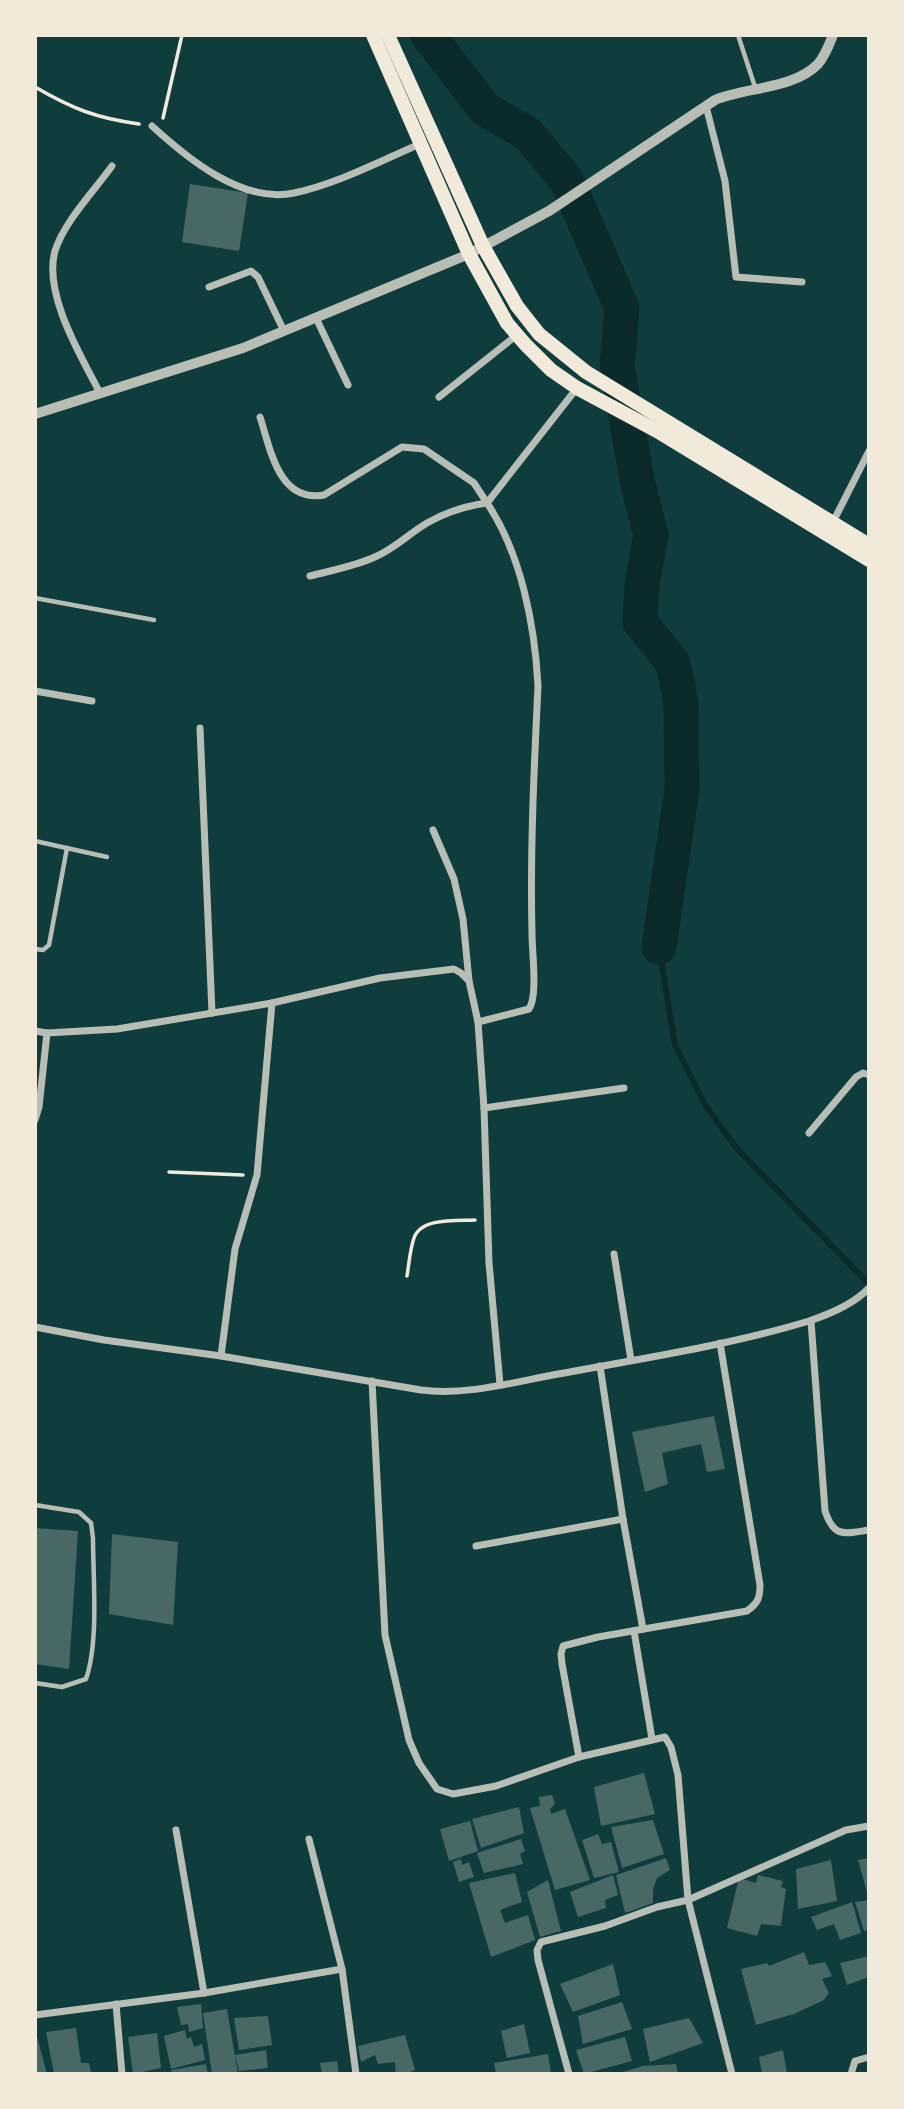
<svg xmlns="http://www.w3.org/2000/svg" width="904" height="2109" font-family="'Times New Roman',serif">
	<rect width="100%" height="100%" fill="#0f3d3e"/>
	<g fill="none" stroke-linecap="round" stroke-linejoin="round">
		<!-- stream -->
		<path stroke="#0a2a2b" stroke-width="6" d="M 659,947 L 675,1045 L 705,1105 L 738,1150 L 869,1284"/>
		<!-- river -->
		<path stroke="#0a2a2b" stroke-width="35" d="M 428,35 L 485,109 L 528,134 L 567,181 L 622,308 L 617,366 L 638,485 L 651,535 L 642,585 L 640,622 L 673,663 L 681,702 L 682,789 L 659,947"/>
	</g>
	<!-- building -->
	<g fill="#486865">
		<path d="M 190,184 L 248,193 L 239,251 L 182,242 Z"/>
		<path d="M 714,1416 L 725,1469 L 707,1472 L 701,1444 L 662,1453 L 668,1484 L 645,1492 L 632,1432 Z"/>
		<path d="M 35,1528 L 78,1531 L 69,1669 L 35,1664 Z"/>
		<path d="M 112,1534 L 178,1542 L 173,1625 L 109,1614 Z"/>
		<path d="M 644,1773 L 655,1814 L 601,1826 L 594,1787 Z"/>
		<path d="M 552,1795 L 555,1804 L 550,1809 L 551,1814 L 565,1809 L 590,1880 L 555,1890 L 530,1808 L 540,1806 L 539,1797 Z"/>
		<path d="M 519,1807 L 524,1833 L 481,1848 L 472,1819 Z"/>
		<path d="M 653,1820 L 664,1854 L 622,1868 L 611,1827 Z"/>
		<path d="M 470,1821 L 478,1851 L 449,1861 L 440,1829 Z"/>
		<path d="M 598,1834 L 602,1844 L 611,1842 L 619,1872 L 594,1878 L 582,1840 Z"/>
		<path d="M 521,1839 L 525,1851 L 520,1854 L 523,1864 L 484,1873 L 477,1853 Z"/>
		<path d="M 666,1858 L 670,1870 L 657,1878 L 653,1889 L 653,1903 L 625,1913 L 616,1875 Z"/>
		<path d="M 869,1858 L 869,1896 L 868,1896 L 858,1860 Z"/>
		<path d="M 461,1859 L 462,1865 L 469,1862 L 474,1877 L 459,1882 L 453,1862 Z"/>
		<path d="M 831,1860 L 837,1901 L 798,1909 L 796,1869 Z"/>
		<path d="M 515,1873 L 522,1902 L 500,1910 L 505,1923 L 528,1915 L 535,1940 L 491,1957 L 469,1883 Z"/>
		<path d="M 613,1875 L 618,1895 L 605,1900 L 606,1908 L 578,1917 L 570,1892 Z"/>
		<path d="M 758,1875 L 783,1881 L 781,1887 L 786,1889 L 781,1926 L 761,1924 L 757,1936 L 727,1928 L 739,1878 L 756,1883 Z"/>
		<path d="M 548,1880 L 561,1931 L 540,1937 L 527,1892 Z"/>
		<path d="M 869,1900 L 869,1930 L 864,1931 L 855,1902 Z"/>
		<path d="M 852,1902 L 861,1933 L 840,1940 L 834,1924 L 817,1930 L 811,1917 Z"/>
		<path d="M 804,1952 L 809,1965 L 825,1962 L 832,1976 L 822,1979 L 829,1993 L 824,2000 L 794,2014 L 756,2025 L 741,1969 L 767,1963 L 769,1966 Z"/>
		<path d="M 869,1956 L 869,1977 L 847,1985 L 840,1963 Z"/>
		<path d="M 613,1964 L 620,1995 L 573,2012 L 560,1984 Z"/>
		<path d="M 622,2002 L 632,2029 L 583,2044 L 578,2016 Z"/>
		<path d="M 201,2004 L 203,2028 L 189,2032 L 188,2024 L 181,2025 L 177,2007 Z"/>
		<path d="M 227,2009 L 238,2074 L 212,2074 L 203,2013 Z"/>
		<path d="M 268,2016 L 272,2045 L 239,2050 L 234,2018 Z"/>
		<path d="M 689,2018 L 703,2043 L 650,2062 L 643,2029 Z"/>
		<path d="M 524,2024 L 530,2053 L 507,2058 L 501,2031 Z"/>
		<path d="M 76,2028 L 81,2063 L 89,2063 L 91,2072 L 54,2074 L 46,2032 Z"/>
		<path d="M 185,2030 L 187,2039 L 191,2037 L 194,2047 L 202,2044 L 205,2060 L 171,2069 L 164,2036 Z"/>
		<path d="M 35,2033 L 36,2033 L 47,2074 L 35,2074 Z"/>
		<path d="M 157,2033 L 161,2068 L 133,2074 L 128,2037 Z"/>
		<path d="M 405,2035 L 415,2070 L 405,2074 L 396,2074 L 395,2062 L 378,2064 L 375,2055 L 361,2062 L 358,2046 Z"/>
		<path d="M 625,2037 L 632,2061 L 584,2074 L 576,2050 Z"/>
		<path d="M 266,2050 L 268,2068 L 239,2071 L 235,2055 Z"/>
		<path d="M 783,2050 L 787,2074 L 762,2074 L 759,2057 Z"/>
		<path d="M 548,2054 L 551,2074 L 496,2074 L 494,2063 Z"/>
		<path d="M 337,2061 L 339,2074 L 322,2074 L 320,2063 Z"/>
		<path d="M 206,2064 L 208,2074 L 173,2074 L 171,2070 Z"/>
		<path d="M 676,2064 L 678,2074 L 616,2074 L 643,2066 Z"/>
	</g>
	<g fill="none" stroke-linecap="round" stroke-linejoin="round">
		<!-- path -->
		<g stroke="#f1e9da" stroke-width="3.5">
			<path d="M 35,87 C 73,109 96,118 139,124"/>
			<path d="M 163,118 L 182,35"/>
			<path d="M 169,1172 L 243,1175"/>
			<path d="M 407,1276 C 409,1264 410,1249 414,1238 C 421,1217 458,1221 475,1220"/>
		</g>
		<!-- service -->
		<g stroke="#b8beb3" stroke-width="4.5">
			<path d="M 738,35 L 755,87"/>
			<path d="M 35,598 L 154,620"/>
			<path d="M 35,841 L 107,857"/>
			<path d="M 35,949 L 43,950 L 49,945 L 67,848"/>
			<path d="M 35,1505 L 79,1512 L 91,1523 L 93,1538 C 93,1579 99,1641 86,1679 L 62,1687 L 35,1683"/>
		</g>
		<!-- minor -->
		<g stroke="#b8beb3" stroke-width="7">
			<path d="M 706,106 L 725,181 L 736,277 L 802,282"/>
			<path d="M 152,126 C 187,158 242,204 294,193 C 337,184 380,161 420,144"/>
			<path d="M 209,287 L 251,271 L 258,277 L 284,331"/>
			<path d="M 316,318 L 348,385"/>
			<path d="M 100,393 C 81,356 43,294 55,251 C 64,222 94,191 112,166"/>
			<path d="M 439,397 L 517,335"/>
			<path d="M 260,417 C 271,451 279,503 324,495 L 402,447 L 424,449 L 474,483 L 487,503 C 465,506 446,512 427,523 C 410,533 395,548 377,556 C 356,566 333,570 310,576"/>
			<path d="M 833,522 L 869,451"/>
			<path d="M 35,691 L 92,701"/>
			<path d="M 200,728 L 212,1013"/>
			<path d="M 433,830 L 454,879 L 463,919 L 469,981"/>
			<path d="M 478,1022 L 529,1009 C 538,996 532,952 532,934 C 530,852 534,769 538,686 C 535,626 521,553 487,503 L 577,388"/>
			<path d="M 35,1031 L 47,1033 L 117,1029 L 272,1003 L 380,978 L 454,969 L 461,973 L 469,981 L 478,1022 L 484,1108 L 489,1263 L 500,1384"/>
			<path d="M 484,1108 L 624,1088"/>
			<path d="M 35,1120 L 39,1107 L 47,1033"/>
			<path d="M 809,1133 L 856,1077 L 863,1073 L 869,1075"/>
			<path d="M 614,1254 L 631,1360"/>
			<path d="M 811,1321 L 825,1511 C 834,1538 844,1534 869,1530"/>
			<path d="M 35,1327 L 104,1340 L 221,1356 L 421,1390 C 466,1396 514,1382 558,1374 C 640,1359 730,1345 809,1321 C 830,1314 854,1304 869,1288"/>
			<path d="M 221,1356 L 235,1249 L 257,1175 L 272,1003"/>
			<path d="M 600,1366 L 623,1519 L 643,1629"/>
			<path d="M 372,1381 L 385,1635 L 409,1740 L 419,1763 L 437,1789 L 453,1794 L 496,1786 L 579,1757 L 665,1737 L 671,1747 L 678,1775 L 688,1900 L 732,2074"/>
			<path d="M 476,1546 L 623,1519"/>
			<path d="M 634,1631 L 652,1739"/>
			<path d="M 579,1757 L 562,1664 L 561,1654 L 563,1646 L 598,1637 L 747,1611 C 758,1603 760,1598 760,1585 L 720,1343"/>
			<path d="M 176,1830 L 204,1993"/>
			<path d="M 309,1839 L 342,1969 L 356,2074"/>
			<path d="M 116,2004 L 122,2074"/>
			<path d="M 35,2015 L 204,1993 L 342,1969"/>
			<path d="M 569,2074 L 538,1960 L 537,1950 L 541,1942 L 605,1926 L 657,1907 L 688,1900 L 846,1830 L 869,1826"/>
			<path d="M 851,2074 L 855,2061 L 869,2057"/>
		</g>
		<!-- tertiary -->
		<path stroke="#b8beb3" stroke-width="10" d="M 35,414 L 243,348 L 469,254 L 549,211 L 715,100 C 746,87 794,89 818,64 C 825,56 829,45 833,35"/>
		<!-- trunk -->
		<g stroke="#f1e9da" stroke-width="14">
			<path d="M 373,35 L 469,254 L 507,323 L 525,344 L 551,370 L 577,388 L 657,431 L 869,560"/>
			<path d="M 388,35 L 483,246 L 517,306 L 539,334 L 586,372 L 869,545"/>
		</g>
	</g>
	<!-- border -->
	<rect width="904" height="2109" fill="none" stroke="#f1e9da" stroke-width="74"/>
</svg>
